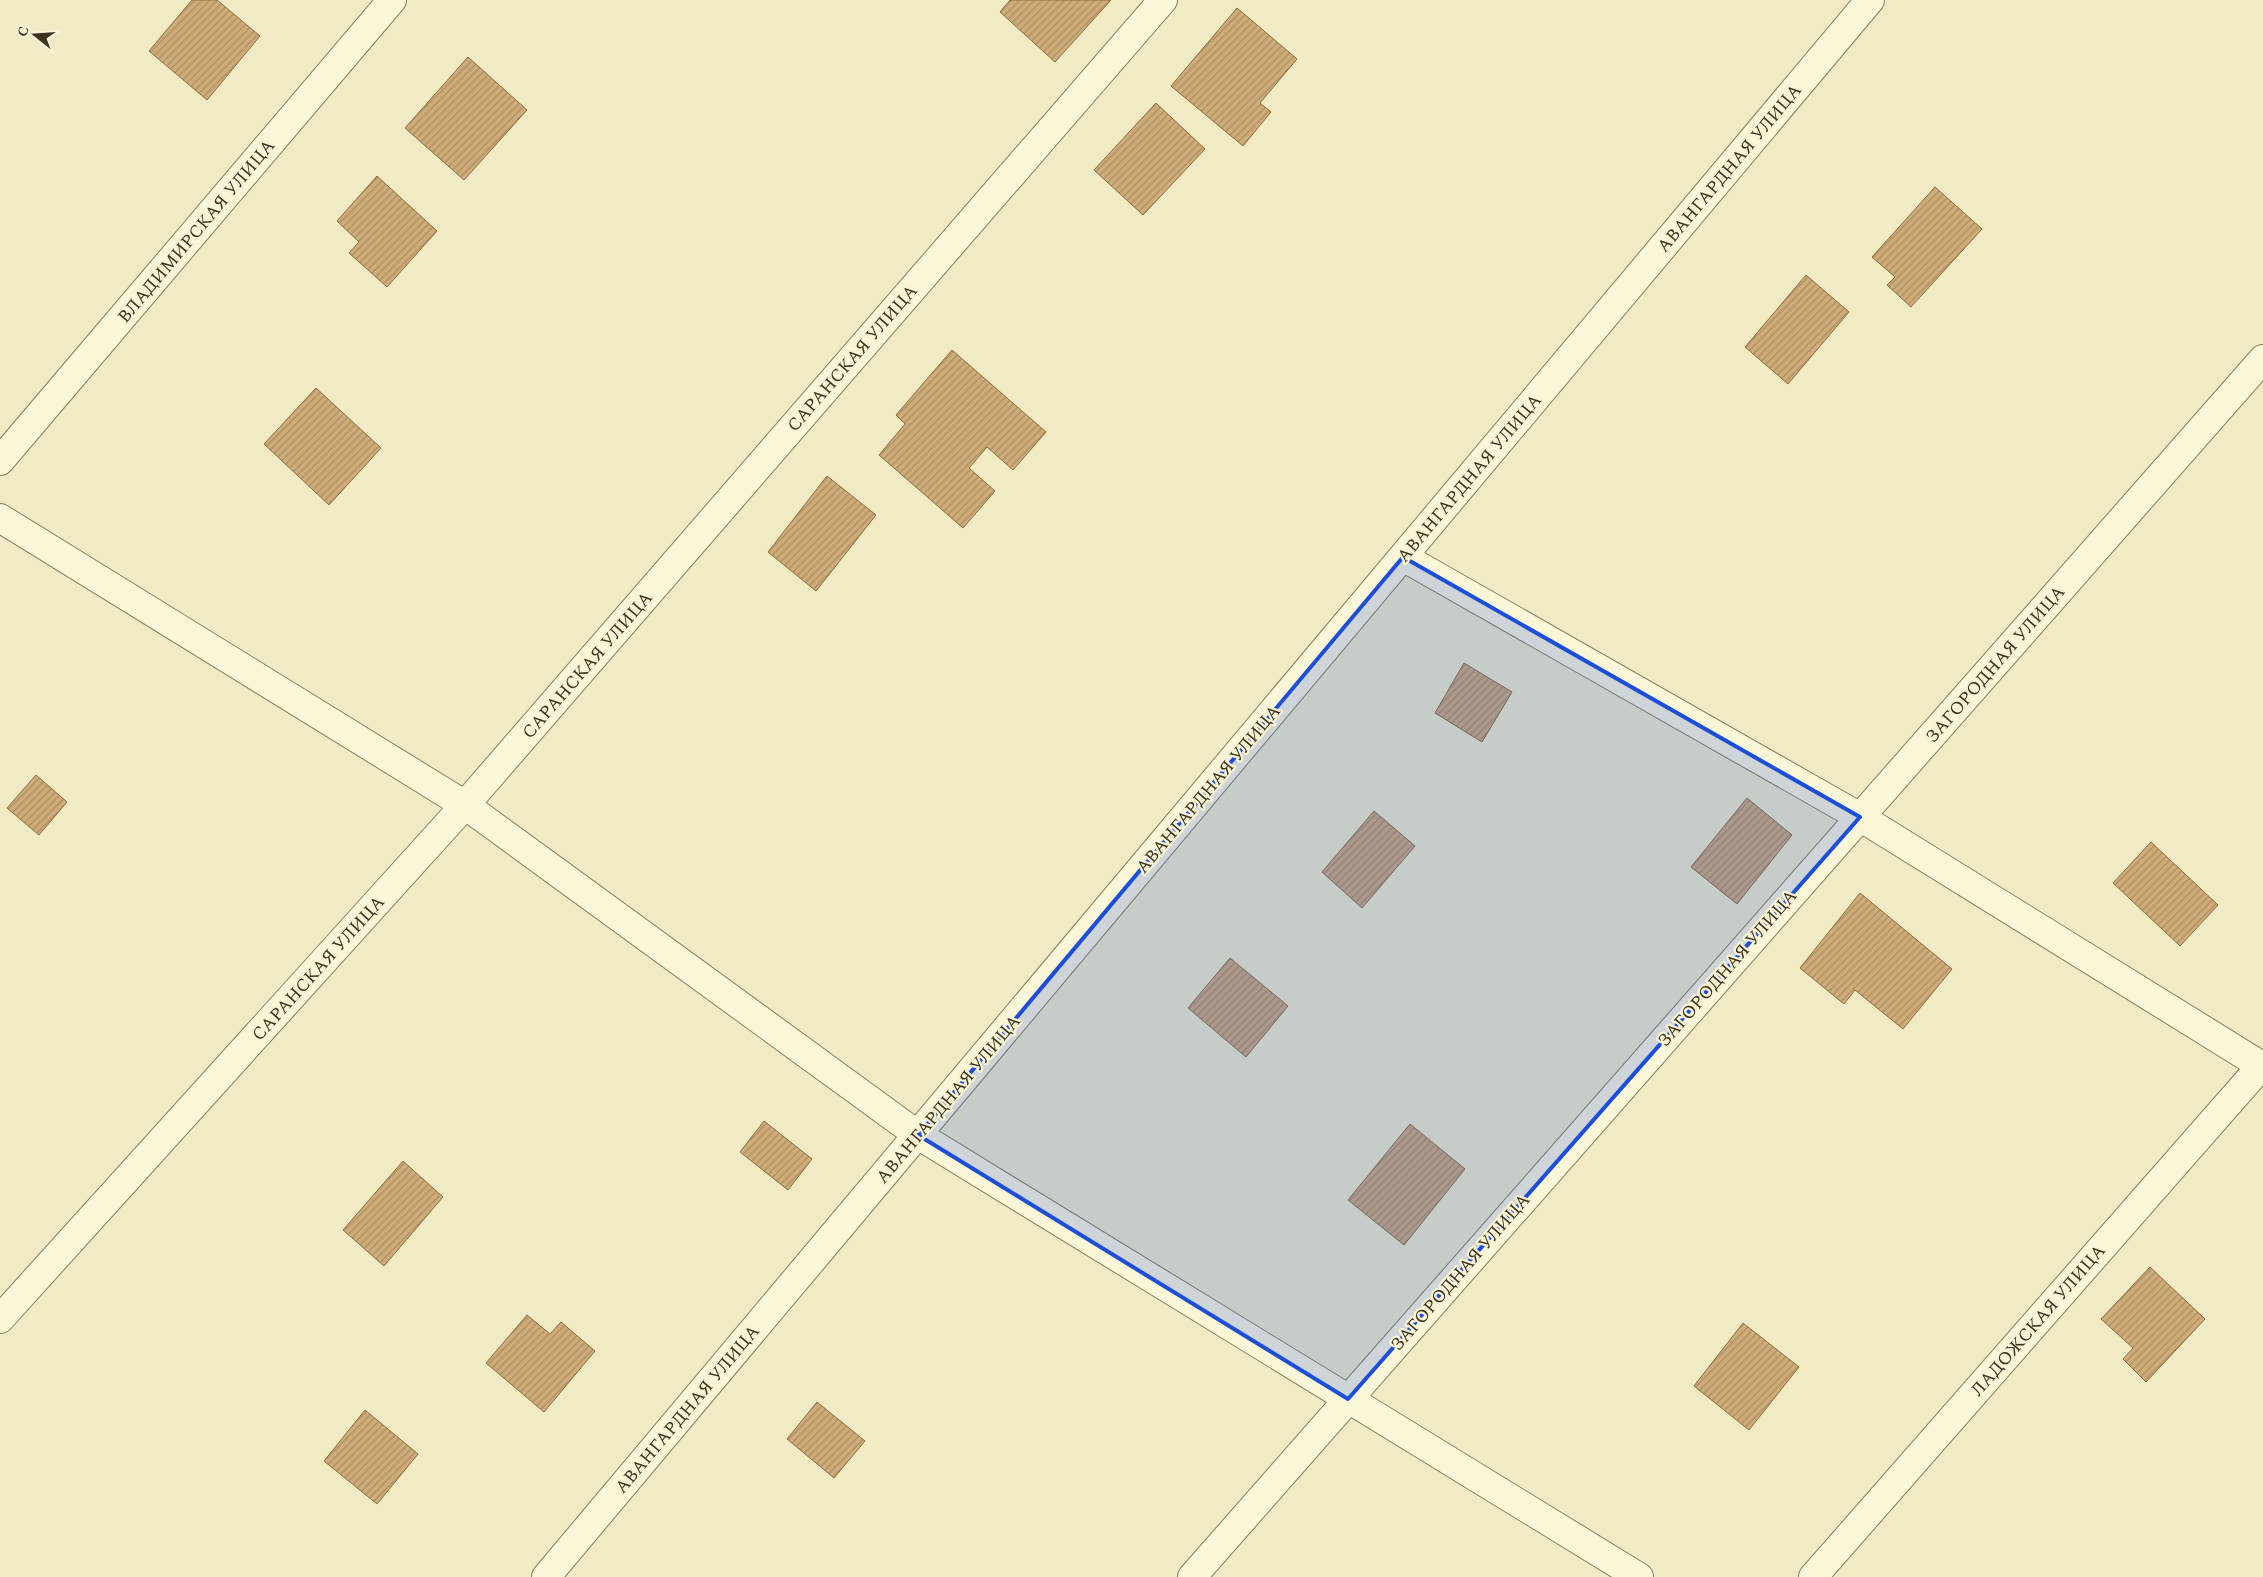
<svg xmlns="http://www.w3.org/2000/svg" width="2263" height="1577" font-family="Spectral,serif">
	<defs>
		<pattern id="building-hatch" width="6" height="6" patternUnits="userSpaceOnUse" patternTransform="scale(1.25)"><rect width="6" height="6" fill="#d0ac78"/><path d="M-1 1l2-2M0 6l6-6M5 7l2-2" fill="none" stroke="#aa8d62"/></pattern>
	</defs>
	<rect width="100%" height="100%" fill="#f0ebc4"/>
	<!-- building -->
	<g fill="url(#building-hatch)" stroke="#8d6b3e">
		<path d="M 192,0 L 217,0 L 260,36 L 207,100 L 149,51 Z"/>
		<path d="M 1010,0 L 1111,0 L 1055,62 L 1000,12 Z"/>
		<path d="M 1237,8 L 1297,59 L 1260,103 L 1271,112 L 1243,146 L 1171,86 Z"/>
		<path d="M 468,57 L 527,110 L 464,180 L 405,128 Z"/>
		<path d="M 1156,103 L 1205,149 L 1143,215 L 1094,170 Z"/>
		<path d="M 377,176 L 437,231 L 387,287 L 349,253 L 359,242 L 337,221 Z"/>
		<path d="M 1935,187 L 1982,229 L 1911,307 L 1887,285 L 1895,277 L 1872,257 Z"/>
		<path d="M 1806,275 L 1849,312 L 1788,384 L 1745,347 Z"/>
		<path d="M 952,350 L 1046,432 L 1013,470 L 987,447 L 969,468 L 995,491 L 963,528 L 879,455 L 905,424 L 896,415 Z"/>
		<path d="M 316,388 L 381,448 L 329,505 L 264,444 Z"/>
		<path d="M 827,476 L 876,515 L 816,591 L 768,552 Z"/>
		<path d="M 1464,663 L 1512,692 L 1482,742 L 1435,713 Z"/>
		<path d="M 36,775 L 67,802 L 39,835 L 7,808 Z"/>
		<path d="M 1747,798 L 1792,835 L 1737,904 L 1691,867 Z"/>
		<path d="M 1374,811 L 1415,846 L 1362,908 L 1322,872 Z"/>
		<path d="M 2151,842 L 2218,905 L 2180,946 L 2113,883 Z"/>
		<path d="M 1860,893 L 1952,969 L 1903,1029 L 1855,990 L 1844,1004 L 1800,968 Z"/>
		<path d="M 1230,958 L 1288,1006 L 1246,1057 L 1188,1008 Z"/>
		<path d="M 764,1121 L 812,1159 L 788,1190 L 740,1152 Z"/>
		<path d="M 1410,1124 L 1465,1169 L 1404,1245 L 1348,1200 Z"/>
		<path d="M 403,1161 L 443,1197 L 384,1266 L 343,1230 Z"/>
		<path d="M 2150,1267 L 2205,1319 L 2146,1382 L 2123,1359 L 2133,1348 L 2101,1319 Z"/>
		<path d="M 527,1315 L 550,1334 L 561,1322 L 595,1351 L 544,1412 L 486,1363 Z"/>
		<path d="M 1743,1323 L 1799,1367 L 1749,1430 L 1694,1386 Z"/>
		<path d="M 817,1402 L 865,1441 L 834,1478 L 787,1439 Z"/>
		<path d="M 365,1410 L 418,1454 L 377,1504 L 324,1461 Z"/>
	</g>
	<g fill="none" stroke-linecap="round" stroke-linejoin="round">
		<defs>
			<g id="minor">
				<path d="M 0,461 L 392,0"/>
				<path d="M 0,518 L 465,805 L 918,1135 L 1639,1577"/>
				<path d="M 1403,557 L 1860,817 L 2262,1066"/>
				<path d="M 0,1319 L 465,805 L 1163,0"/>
				<path d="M 546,1577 L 1870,0"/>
				<path d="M 1192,1577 L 2263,359"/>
				<path d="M 1813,1577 L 2263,1064"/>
			</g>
		</defs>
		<!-- minor casing -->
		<use href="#minor" stroke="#8c7d59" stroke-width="30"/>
		<!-- minor -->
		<use href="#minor" stroke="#faf6d8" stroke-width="28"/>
	</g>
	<!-- marked area -->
	<path fill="#1d4ed8" fill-opacity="0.2" stroke="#1d4ed8" stroke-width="4" stroke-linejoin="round" d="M 1403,557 L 1860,817 L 1348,1399 L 918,1135 Z"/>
	<g text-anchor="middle" stroke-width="4.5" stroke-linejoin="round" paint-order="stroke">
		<!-- street labels -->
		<g font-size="18" fill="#3c321e" stroke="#f7f3d4">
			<text transform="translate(1729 168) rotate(-50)" y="6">АВАНГАРДНАЯ УЛИЦА</text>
			<text transform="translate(196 231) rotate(-50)" y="6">ВЛАДИМИРСКАЯ УЛИЦА</text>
			<text transform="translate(852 358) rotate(-49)" y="6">САРАНСКАЯ УЛИЦА</text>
			<text transform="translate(1469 478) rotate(-50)" y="6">АВАНГАРДНАЯ УЛИЦА</text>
			<text transform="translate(1995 664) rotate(-49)" y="6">ЗАГОРОДНАЯ УЛИЦА</text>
			<text transform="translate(587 665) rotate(-49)" y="6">САРАНСКАЯ УЛИЦА</text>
			<text transform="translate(1208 789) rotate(-50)" y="6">АВАНГАРДНАЯ УЛИЦА</text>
			<text transform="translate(318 968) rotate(-48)" y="6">САРАНСКАЯ УЛИЦА</text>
			<text transform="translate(1727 968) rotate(-49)" y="6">ЗАГОРОДНАЯ УЛИЦА</text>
			<text transform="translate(948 1099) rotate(-50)" y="6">АВАНГАРДНАЯ УЛИЦА</text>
			<text transform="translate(1460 1272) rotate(-49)" y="6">ЗАГОРОДНАЯ УЛИЦА</text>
			<text transform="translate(2038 1320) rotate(-49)" y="6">ЛАДОЖСКАЯ УЛИЦА</text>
			<text transform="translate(687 1409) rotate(-50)" y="6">АВАНГАРДНАЯ УЛИЦА</text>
		</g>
	</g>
	<!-- north arrow -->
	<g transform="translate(35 35) rotate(287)" stroke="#f7f3d4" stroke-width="4" paint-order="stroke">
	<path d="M0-4L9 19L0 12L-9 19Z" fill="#3c321e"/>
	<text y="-8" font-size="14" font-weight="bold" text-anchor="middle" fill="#3c321e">С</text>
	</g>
</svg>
